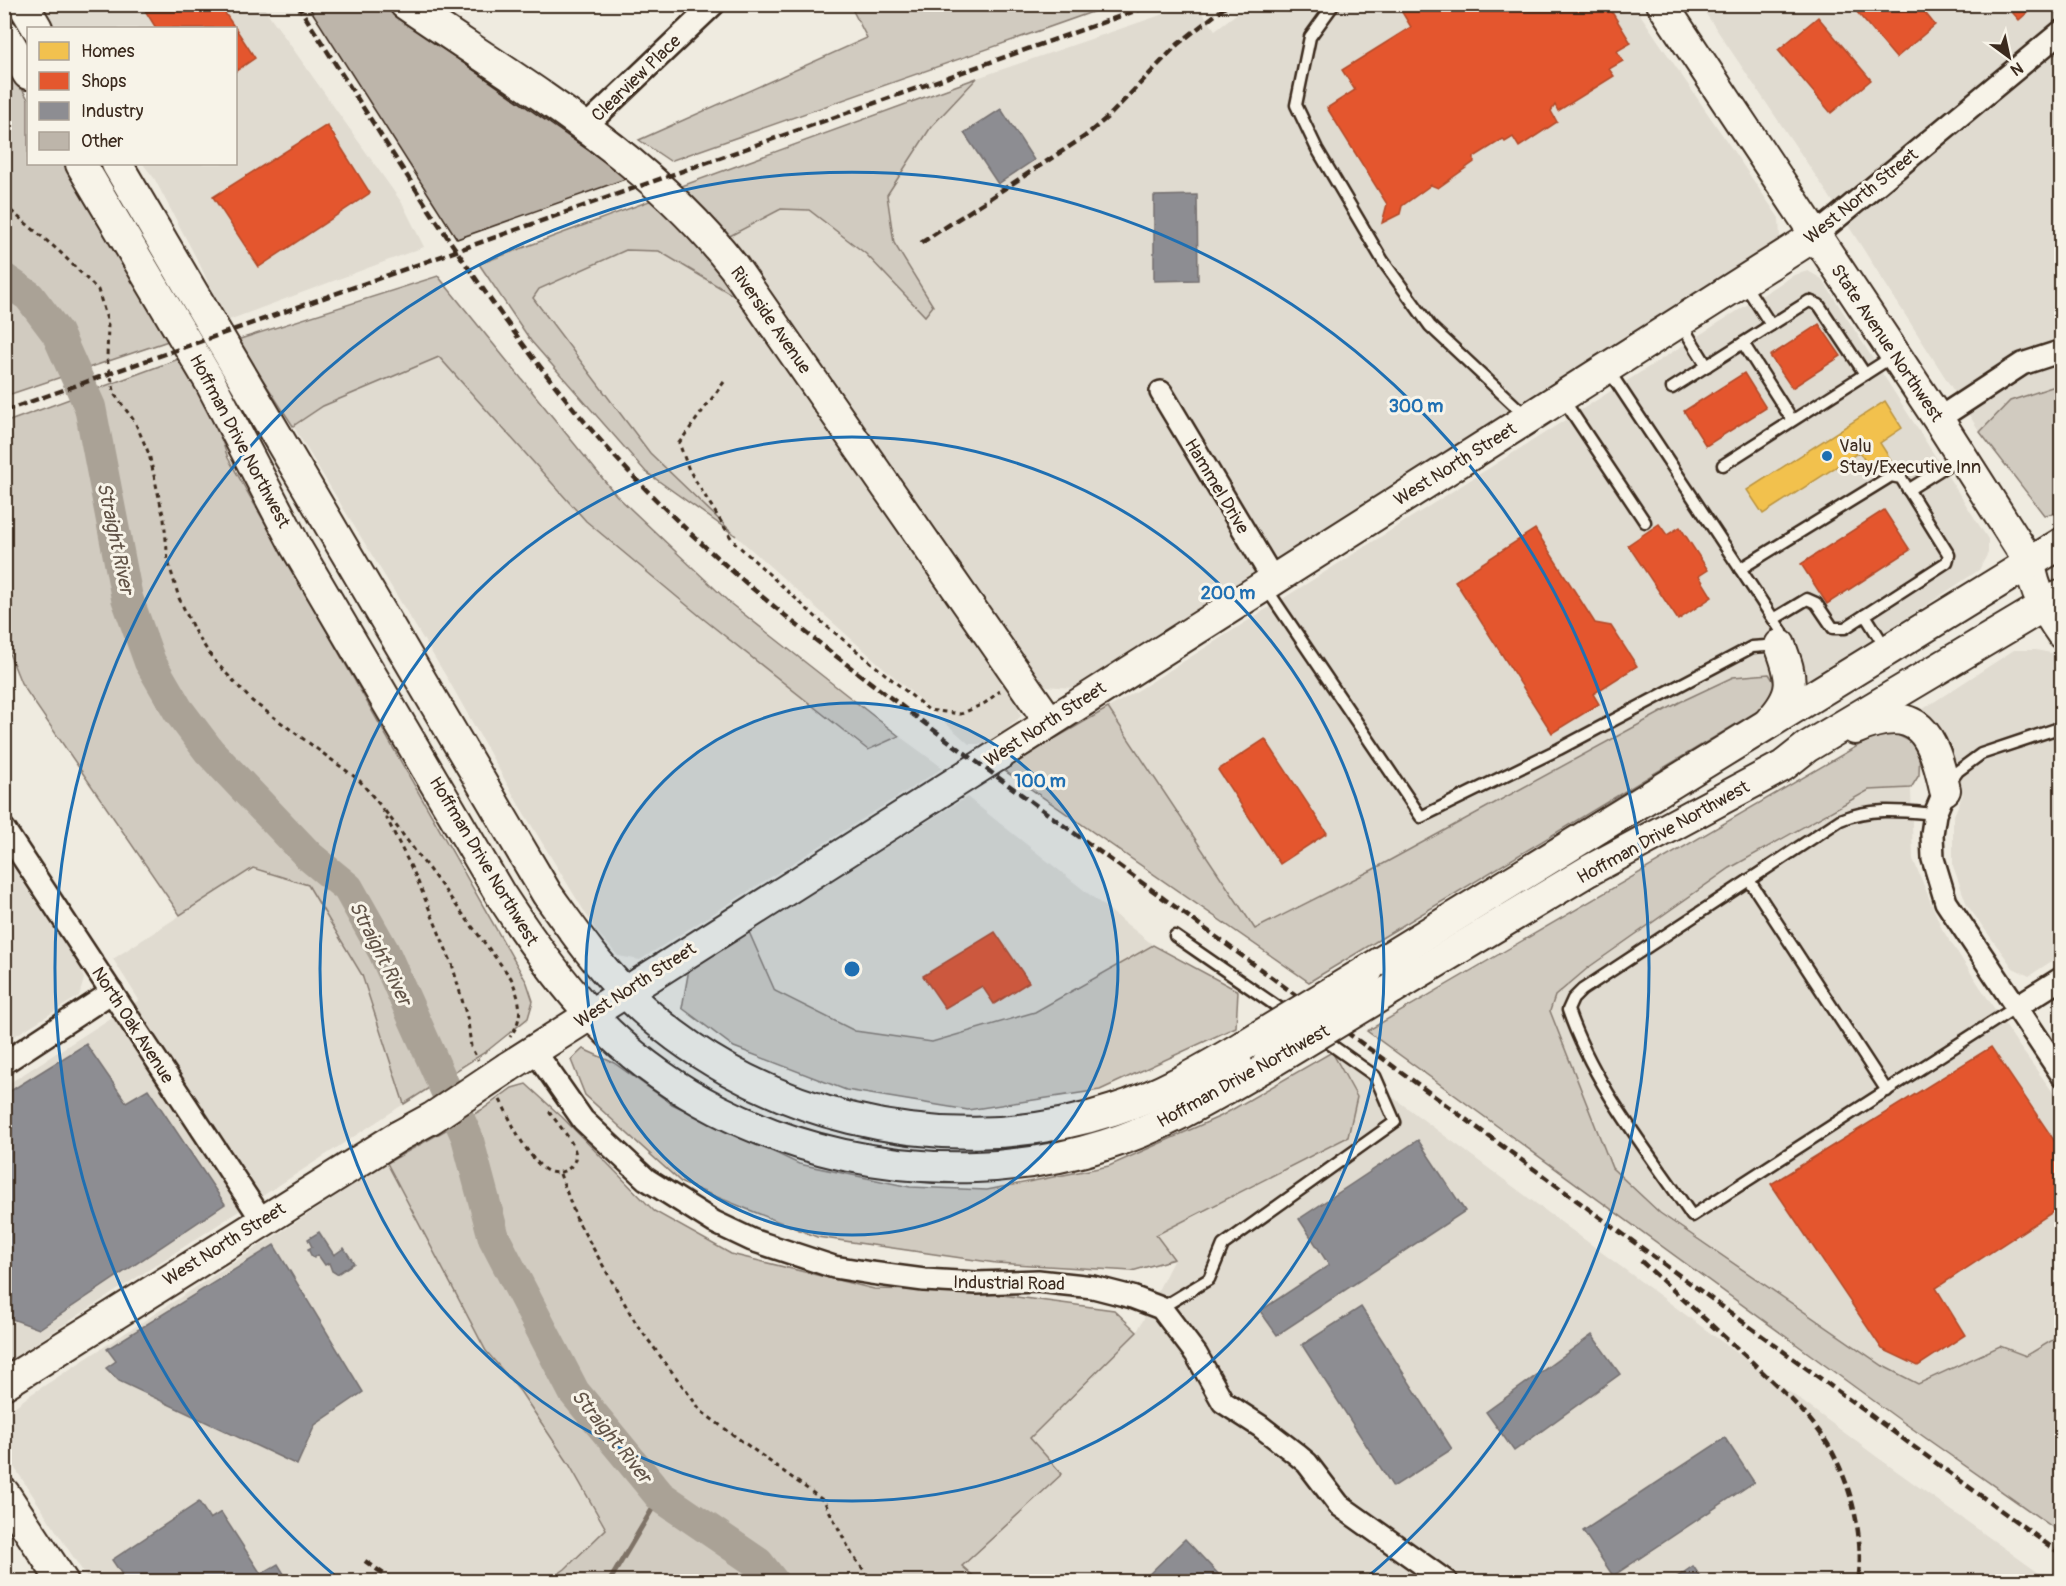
<svg xmlns="http://www.w3.org/2000/svg" width="2066" height="1586" font-family="Pangolin,sans-serif">
	<rect width="100%" height="100%" fill="#efebe0"/>
	<filter id="ink" filterUnits="userSpaceOnUse"><feTurbulence type="fractalNoise" baseFrequency=".0167" numOctaves="2"/><feDisplacementMap in="SourceGraphic" scale="12" xChannelSelector="R" yChannelSelector="G"/><feConvolveMatrix kernelMatrix="1 2 1 2 8 2 1 2 1" color-interpolation-filters="sRGB"/></filter>
	<g filter="url(#ink)">
		<!-- built -->
		<g fill="#e0dbd0">
			<path d="M 1633,4 L 1779,218 L 1780,238 L 1761,253 L 1493,424 L 1072,688 L 1046,686 L 726,238 L 781,209 L 809,210 L 866,254 L 925,316 L 933,306 L 894,243 L 887,195 L 931,127 L 977,78 L 1190,5 L 1197,5 L 1215,30 L 1248,5 Z"/>
			<path d="M 43,5 L 262,5 L 402,203 L 424,247 L 226,321 L 200,265 L 154,178 L 143,164 L 236,164 L 236,28 L 55,28 Z"/>
			<path d="M 1700,5 L 2061,5 L 2061,384 L 2010,401 L 1980,432 L 1828,194 Z"/>
			<path d="M 626,250 L 659,251 L 741,300 L 1015,697 L 1021,716 L 991,744 L 969,744 L 736,536 L 650,453 L 547,318 L 533,298 L 539,289 Z"/>
			<path d="M 1808,271 L 1822,279 L 1988,539 L 1988,553 L 1979,570 L 1837,665 L 1766,706 L 1769,674 L 1733,677 L 1679,702 L 1372,870 L 1255,929 L 1108,708 L 1137,691 L 1794,275 Z"/>
			<path d="M 439,357 L 586,521 L 701,617 L 868,750 L 899,736 L 943,768 L 640,960 L 618,956 L 597,932 L 519,805 L 449,681 L 293,426 L 323,406 Z"/>
			<path d="M 2014,650 L 2036,650 L 2061,655 L 2061,955 L 2029,976 L 2013,968 L 1967,905 L 1953,866 L 1953,818 L 1963,794 L 1942,743 L 1917,713 Z"/>
			<path d="M 1911,788 L 1913,859 L 1942,929 L 2019,1046 L 2061,1103 L 2061,1335 L 2026,1356 L 2000,1346 L 1917,1384 L 1883,1366 L 1660,1213 L 1612,1168 L 1550,1011 L 1555,996 L 1589,967 L 1730,868 L 1869,790 Z"/>
			<path d="M 967,797 L 1153,945 L 1035,1012 L 932,1042 L 855,1031 L 775,991 L 749,932 Z"/>
			<path d="M 5,856 L 81,969 L 84,979 L 79,996 L 5,1042 Z"/>
			<path d="M 253,868 L 308,885 L 362,975 L 404,1104 L 5,1363 L 5,1086 L 139,1000 L 113,959 Z"/>
			<path d="M 1332,1052 L 1877,1457 L 2050,1581 L 979,1582 L 962,1566 L 1062,1474 L 1030,1438 L 1137,1332 L 1174,1259 L 1156,1235 L 1348,1137 L 1357,1097 Z"/>
			<path d="M 387,1163 L 486,1351 L 520,1391 L 569,1464 L 606,1529 L 565,1569 L 548,1581 L 89,1581 L 5,1453 L 5,1414 L 30,1395 Z"/>
		</g>
		<!-- green -->
		<g fill="#d1cbc0" stroke="#867a6f" stroke-width="1.5">
			<path d="M 850,5 L 1112,5 L 670,161 L 639,140 L 867,38 Z"/>
			<path d="M 4,59 L 28,99 L 28,164 L 66,164 L 174,339 L 5,396 Z"/>
			<path d="M 977,78 L 931,127 L 887,195 L 894,243 L 933,306 L 925,316 L 866,254 L 809,210 L 781,209 L 726,238 L 679,187 Z"/>
			<path d="M 652,200 L 677,218 L 741,300 L 659,251 L 626,250 L 539,289 L 533,298 L 650,453 L 736,536 L 646,472 L 531,341 L 479,264 Z"/>
			<path d="M 438,276 L 616,495 L 731,604 L 899,736 L 868,750 L 701,617 L 586,521 L 439,357 L 323,406 L 293,426 L 237,340 Z"/>
			<path d="M 184,357 L 210,407 L 228,458 L 527,983 L 533,1001 L 528,1018 L 487,1051 L 404,1104 L 362,975 L 308,885 L 253,868 L 180,915 L 21,683 L 5,643 L 4,423 Z"/>
			<path d="M 2061,384 L 2061,513 L 2044,515 L 1980,432 L 2010,401 Z"/>
			<path d="M 1769,674 L 1778,688 L 1766,706 L 1309,982 L 1002,769 L 1108,708 L 1255,929 L 1372,870 L 1680,702 L 1733,677 Z"/>
			<path d="M 1889,731 L 1920,746 L 1919,775 L 1911,788 L 1869,790 L 1730,868 L 1589,967 L 1555,996 L 1550,1011 L 1612,1168 L 1660,1213 L 1883,1366 L 1918,1384 L 2000,1346 L 2026,1356 L 2061,1335 L 2061,1533 L 1900,1420 L 1367,1031 L 1859,745 Z"/>
			<path d="M 749,932 L 775,991 L 855,1031 L 932,1042 L 1035,1012 L 1153,945 L 1238,991 L 1236,1027 L 1100,1090 L 968,1110 L 846,1090 L 734,1047 L 682,1008 L 689,969 Z"/>
			<path d="M 583,1049 L 614,1063 L 672,1104 L 799,1164 L 910,1187 L 987,1190 L 1109,1166 L 1221,1116 L 1332,1052 L 1357,1097 L 1348,1137 L 1156,1235 L 1174,1259 L 1132,1271 L 996,1263 L 817,1237 L 682,1183 L 585,1095 L 571,1060 Z"/>
			<path d="M 526,1084 L 562,1117 L 654,1211 L 731,1254 L 874,1289 L 972,1291 L 1114,1310 L 1137,1332 L 1030,1438 L 1062,1474 L 962,1566 L 979,1581 L 548,1581 L 565,1569 L 606,1529 L 569,1464 L 520,1391 L 486,1351 L 387,1163 L 483,1109 L 512,1088 Z"/>
		</g>
		<!-- homes -->
		<path fill="#f2c14e" stroke="#bb9440" stroke-width="1.5" d="M 1885,401 L 1902,428 L 1880,443 L 1891,460 L 1873,472 L 1859,452 L 1763,514 L 1747,490 Z"/>
		<!-- shops -->
		<g fill="#e4572e" stroke="#b14a29" stroke-width="1.5">
			<path d="M 141,4 L 219,4 L 235,28 L 156,28 Z"/>
			<path d="M 1397,4 L 1607,4 L 1631,43 L 1617,51 L 1623,61 L 1609,69 L 1614,76 L 1558,111 L 1555,105 L 1551,111 L 1557,122 L 1519,147 L 1513,137 L 1505,142 L 1503,139 L 1474,157 L 1474,162 L 1438,188 L 1431,185 L 1402,206 L 1400,214 L 1382,223 L 1387,204 L 1327,108 L 1355,90 L 1342,70 L 1411,27 Z"/>
			<path d="M 1850,4 L 1918,4 L 1935,25 L 1896,58 Z"/>
			<path d="M 2005,4 L 2037,4 L 2019,20 Z"/>
			<path d="M 1818,17 L 1871,80 L 1831,113 L 1778,50 Z"/>
			<path d="M 236,29 L 255,58 L 236,71 Z"/>
			<path d="M 327,125 L 370,193 L 259,267 L 213,197 Z"/>
			<path d="M 1819,324 L 1841,356 L 1792,388 L 1770,356 Z"/>
			<path d="M 1744,373 L 1766,408 L 1706,446 L 1684,411 Z"/>
			<path d="M 1884,510 L 1910,550 L 1827,604 L 1801,564 Z"/>
			<path d="M 1659,524 L 1667,535 L 1680,527 L 1708,570 L 1699,576 L 1712,597 L 1678,620 L 1628,545 Z"/>
			<path d="M 1535,529 L 1595,623 L 1611,626 L 1637,666 L 1593,694 L 1599,704 L 1552,733 L 1455,581 Z"/>
			<path d="M 1265,739 L 1327,833 L 1280,864 L 1218,770 Z"/>
			<path d="M 995,932 L 1029,982 L 994,1004 L 982,986 L 945,1008 L 923,976 Z"/>
			<path d="M 1991,1047 L 2062,1152 L 2062,1206 L 1936,1288 L 1965,1335 L 1918,1366 L 1882,1349 L 1771,1184 Z"/>
		</g>
		<!-- industry -->
		<g fill="#8d8d92" stroke="#746f6f" stroke-width="1.5">
			<path d="M 1001,109 L 1034,160 L 998,184 L 964,133 Z"/>
			<path d="M 1197,195 L 1198,280 L 1154,281 L 1154,196 Z"/>
			<path d="M 86,1044 L 126,1102 L 148,1089 L 225,1204 L 39,1329 L 4,1316 L 4,1095 Z"/>
			<path d="M 1418,1140 L 1465,1211 L 1277,1335 L 1260,1311 L 1329,1265 L 1299,1219 Z"/>
			<path d="M 319,1232 L 334,1255 L 344,1248 L 354,1263 L 337,1274 L 332,1271 L 329,1263 L 325,1265 L 318,1255 L 314,1258 L 311,1255 L 308,1249 L 312,1247 L 308,1239 Z"/>
			<path d="M 274,1245 L 363,1392 L 315,1425 L 297,1465 L 119,1381 L 106,1368 L 116,1361 L 107,1349 Z"/>
			<path d="M 1361,1307 L 1452,1449 L 1393,1487 L 1302,1345 Z"/>
			<path d="M 1592,1335 L 1620,1374 L 1514,1451 L 1486,1412 Z"/>
			<path d="M 1725,1438 L 1754,1482 L 1613,1576 L 1583,1531 Z"/>
			<path d="M 199,1502 L 210,1519 L 221,1512 L 261,1574 L 278,1564 L 289,1582 L 127,1582 L 112,1560 Z"/>
			<path d="M 1185,1539 L 1224,1580 L 1222,1582 L 1141,1582 Z"/>
			<path d="M 1693,1566 L 1704,1582 L 1670,1582 Z"/>
		</g>
		<g fill="none" stroke-linecap="round" stroke-linejoin="round">
			<!-- stream -->
			<path stroke="#7e7266" stroke-width="5" d="M 609,1582 L 660,1496"/>
			<!-- river -->
			<path stroke="#aaa296" stroke-width="32" d="M 4,279 L 29,296 L 57,333 L 90,407 L 127,598 L 150,662 L 178,710 L 209,751 L 309,856 L 348,888 L 384,952 L 467,1137 L 494,1238 L 574,1392 L 660,1496 L 758,1563 L 773,1582"/>
		</g>
		<!-- building -->
		<path fill="#bdb5aa" stroke="#3b2a1e" stroke-width="1.5" d="M 307,4 L 379,4 L 628,178 L 457,239 Z"/>
		<g fill="none" stroke-linecap="round" stroke-linejoin="round">
			<defs>
				<g id="lane">
					<path d="M 1334,4 L 1310,37 L 1296,105 L 1317,149 L 1383,261 L 1430,326 L 1526,416"/>
					<path d="M 1743,282 L 1771,325"/>
					<path d="M 1681,324 L 1707,366"/>
					<path d="M 1743,343 L 1792,420"/>
					<path d="M 1672,388 L 1809,301 L 1819,305 L 1865,374"/>
					<path d="M 1563,399 L 1645,522"/>
					<path d="M 1723,465 L 1895,355"/>
					<path d="M 1908,490 L 1959,458"/>
					<path d="M 1740,569 L 1891,476 L 1901,478 L 1949,555 L 1947,562 L 1865,615 L 1887,650"/>
					<path d="M 1266,588 L 1421,817 L 1559,749 L 1752,647 L 1780,645 L 1782,632 L 1607,368"/>
					<path d="M 1774,619 L 1807,599 L 1816,603 L 1833,628 L 1845,628 L 1865,615"/>
					<path d="M 1948,785 L 1958,771 L 1981,754 L 2062,727"/>
					<path d="M 1935,814 C 1902,811 1872,807 1840,820 L 1582,990 L 1573,999 L 1568,1010 C 1594,1086 1648,1151 1692,1216 L 2016,1007"/>
					<path d="M 1749,880 L 1887,1091"/>
					<path d="M 1175,936 L 1288,1014"/>
					<path d="M 1161,1308 L 1209,1279 L 1223,1245 L 1395,1122 L 1375,1076 L 1320,1037"/>
				</g>
				<g id="street">
					<path d="M 585,127 L 714,4"/>
					<path d="M 1816,235 L 2062,31"/>
					<path d="M 1161,392 L 1273,579"/>
					<path d="M 1938,419 L 2022,364 L 2062,351"/>
					<path d="M 1945,790 L 1935,814 L 1932,834 L 1933,859 L 1946,902 L 2062,1075"/>
					<path d="M 4,829 L 262,1220"/>
					<path d="M 2016,1007 L 2062,978"/>
					<path d="M 534,1050 L 583,1120 L 646,1179 L 714,1222 L 752,1240 L 834,1267 L 871,1273 L 924,1280 L 976,1283 L 1038,1281 L 1093,1287 L 1132,1297 L 1161,1308 L 1196,1354 L 1223,1402 L 1260,1426 L 1295,1453 L 1307,1463 L 1339,1505 L 1447,1582"/>
					<path d="M 4,1063 L 112,992"/>
				</g>
				<g id="secondary">
					<path d="M 23,4 L 37,28"/>
					<path d="M 405,4 C 521,84 647,155 734,267 L 1049,721"/>
					<path d="M 1662,4 L 1938,419 L 2030,563 C 2034,591 2046,611 2062,634"/>
					<path d="M 4,34 L 28,74"/>
					<path d="M 81,164 L 209,380 L 296,547 L 500,894 C 532,943 567,992 609,1033 C 736,1155 939,1198 1105,1145 C 1163,1127 1215,1095 1267,1065"/>
					<path d="M 117,164 L 547,894 C 571,927 594,961 623,990 C 746,1116 945,1166 1113,1110 C 1160,1095 1201,1071 1243,1046"/>
					<path d="M 1770,721 C 1796,693 1793,679 1780,645"/>
					<path d="M 1855,729 C 1919,701 1933,735 1945,790"/>
					<path d="M 1368,970 L 2062,543"/>
					<path d="M 1392,989 L 1588,871 L 1783,766 L 1807,747 L 2062,595"/>
					<path d="M 508,1067 L 1816,235"/>
					<path d="M 4,1384 L 399,1136"/>
					<path d="M 4,1493 L 63,1582"/>
				</g>
			</defs>
			<!-- lane casing -->
			<use href="#lane" stroke="#3b2a1e" stroke-width="15"/>
			<!-- street casing -->
			<use href="#street" stroke="#3b2a1e" stroke-width="26"/>
			<!-- secondary casing -->
			<use href="#secondary" stroke="#3b2a1e" stroke-width="34"/>
			<!-- path -->
			<g stroke="#3b2a1e" stroke-width="3" stroke-dasharray="4.5 4.5" stroke-linecap="butt">
				<path d="M 4,205 L 59,251 L 98,290 L 108,323 L 107,359 L 115,395 L 135,422 L 149,454 L 164,519 L 168,561 L 179,598 L 195,632 L 213,659 L 252,701 L 359,780 L 380,805 L 416,877 L 452,964 L 468,1021 L 471,1047 L 478,1060"/>
				<path d="M 724,382 L 679,443 L 689,470 L 733,541 L 818,619 L 929,710 L 961,714 L 985,703 L 1000,691"/>
				<path d="M 385,811 L 511,978 C 520,1000 525,1016 510,1037"/>
				<path d="M 500,1100 C 512,1122 523,1151 543,1168 C 557,1180 582,1167 574,1148 C 569,1136 558,1124 550,1113 L 552,1109"/>
				<path d="M 560,1174 L 577,1220 L 637,1325 L 702,1412 L 824,1501 L 853,1556 L 873,1582"/>
			</g>
			<!-- lane -->
			<use href="#lane" stroke="#f7f3e8" stroke-width="10"/>
			<!-- street -->
			<use href="#street" stroke="#f7f3e8" stroke-width="21"/>
			<!-- secondary -->
			<use href="#secondary" stroke="#f7f3e8" stroke-width="30"/>
			<!-- rail -->
			<g stroke="#3b2a1e" stroke-width="4.5" stroke-dasharray="9 4.5" stroke-linecap="butt">
				<path d="M 297,4 C 387,143 473,288 579,415 C 693,554 838,659 981,765 L 2062,1555"/>
				<path d="M 921,243 L 1084,137 L 1110,115 L 1178,44 L 1229,4"/>
				<path d="M 4,411 L 1155,4"/>
				<path d="M 1641,1261 C 1678,1295 1715,1328 1752,1362 C 1779,1388 1809,1413 1829,1446 C 1851,1484 1865,1538 1858,1582"/>
				<path d="M 365,1561 L 395,1582"/>
			</g>
			<defs>
				<g id="secondary-bridge">
					<path d="M 1243,1046 L 1368,970"/>
					<path d="M 1267,1065 L 1392,989"/>
					<path d="M 399,1136 L 432,1118 L 508,1067"/>
				</g>
			</defs>
			<!-- secondary-bridge casing -->
			<use href="#secondary-bridge" stroke="#3b2a1e" stroke-width="34" stroke-linecap="butt"/>
			<!-- secondary-bridge -->
			<use href="#secondary-bridge" stroke="#f7f3e8" stroke-width="30"/>
		</g>
	</g>
	<!-- distance rings -->
	<circle cx="852" cy="969" r="266" fill="#1f6fb2" fill-opacity=".12"/>
	<g fill="none" stroke="#1f6fb2" stroke-width="3">
		<circle cx="852" cy="969" r="266"/>
		<circle cx="852" cy="969" r="532"/>
		<path d="M340 1580A797 797 0 1 1 1364 1580"/>
	</g>
	<!-- markers -->
	<circle fill="#1f6fb2" stroke="#f7f3e8" stroke-width="2" cx="1827" cy="456" r="6"/>
	<g text-anchor="middle" stroke-width="6" stroke-linejoin="round" paint-order="stroke">
		<!-- street labels -->
		<g font-size="18" fill="#3b2a1e" stroke="#f7f3e8">
			<text transform="translate(636 78) rotate(-44)" y="6">Clearview Place</text>
			<text transform="translate(1861 196) rotate(-39)" y="6">West North Street</text>
			<text transform="translate(771 320) rotate(55)" y="6">Riverside Avenue</text>
			<text transform="translate(1887 343) rotate(56)" y="6">State Avenue Northwest</text>
			<text transform="translate(240 441) rotate(62)" y="6">Hoffman Drive Northwest</text>
			<text transform="translate(1455 464) rotate(-32)" y="6">West North Street</text>
			<text transform="translate(1217 486) rotate(59)" y="6">Hammel Drive</text>
			<text transform="translate(1045 724) rotate(-33)" y="6">West North Street</text>
			<text transform="translate(1663 832) rotate(-29)" y="6">Hoffman Drive Northwest</text>
			<text transform="translate(484 861) rotate(59)" y="6">Hoffman Drive Northwest</text>
			<text transform="translate(635 985) rotate(-33)" y="6">West North Street</text>
			<text transform="translate(133 1025) rotate(57)" y="6">North Oak Avenue</text>
			<text transform="translate(1243 1076) rotate(-29)" y="6">Hoffman Drive Northwest</text>
			<text transform="translate(224 1244) rotate(-32)" y="6">West North Street</text>
			<text transform="translate(1009 1283) rotate(1)" y="6">Industrial Road</text>
		</g>
		<!-- poi labels -->
		<g font-size="18" fill="#3b2a1e" stroke="#f7f3e8" text-anchor="start">
			<text x="1839" y="452">Valu<tspan x="1839" dy="21">Stay/Executive Inn</tspan></text>
		</g>
		<!-- water labels -->
		<g font-size="20" font-style="italic" fill="#625448" stroke="#f7f3e8">
			<text transform="translate(116 538) rotate(78)" y="7">Straight River</text>
			<text transform="translate(381 953) rotate(63)" y="7">Straight River</text>
			<text transform="translate(612 1436) rotate(51)" y="7">Straight River</text>
		</g>
	</g>
	<circle cx="852" cy="969" r="9" fill="#1f6fb2" stroke="#f7f3e8" stroke-width="3"/>
	<g font-size="18" text-anchor="middle" font-weight="bold" fill="#1f6fb2" stroke="#f7f3e8" stroke-width="6" stroke-linejoin="round" paint-order="stroke">
		<text x="1416" y="412">300 m</text>
		<text x="1228" y="599">200 m</text>
		<text x="1040" y="787">100 m</text>
	</g>
	<!-- margin -->
	<rect width="2066" height="1586" fill="none" stroke="#f7f3e8" stroke-width="24"/>
	<rect x="12" y="12" width="2042" height="1562" fill="none" stroke="#3b2a1e" stroke-width="2" filter="url(#ink)"/>
	<!-- legend -->
	<rect x="27" y="27" width="210" height="138" fill="#f7f3e8" stroke="#aca397" stroke-width="1.5"/>
	<rect x="39" y="42" width="30" height="18" fill="#f2c14e" stroke="#aca397" stroke-width="1.5"/>
	<text x="81" y="57" font-size="18" fill="#3b2a1e">Homes</text>
	<rect x="39" y="72" width="30" height="18" fill="#e4572e" stroke="#aca397" stroke-width="1.5"/>
	<text x="81" y="87" font-size="18" fill="#3b2a1e">Shops</text>
	<rect x="39" y="102" width="30" height="18" fill="#8d8d92" stroke="#aca397" stroke-width="1.5"/>
	<text x="81" y="117" font-size="18" fill="#3b2a1e">Industry</text>
	<rect x="39" y="132" width="30" height="18" fill="#bdb5aa" stroke="#aca397" stroke-width="1.5"/>
	<text x="81" y="147" font-size="18" fill="#3b2a1e">Other</text>
	<!-- north arrow -->
	<g transform="translate(2009 57) rotate(147)" stroke="#f7f3e8" stroke-width="4.5" paint-order="stroke">
	<path d="M0-4.5L10 22L0 15L-10 22Z" fill="#3b2a1e"/>
	<text y="-9" font-size="16" font-weight="bold" text-anchor="middle" fill="#3b2a1e">N</text>
	</g>
</svg>
